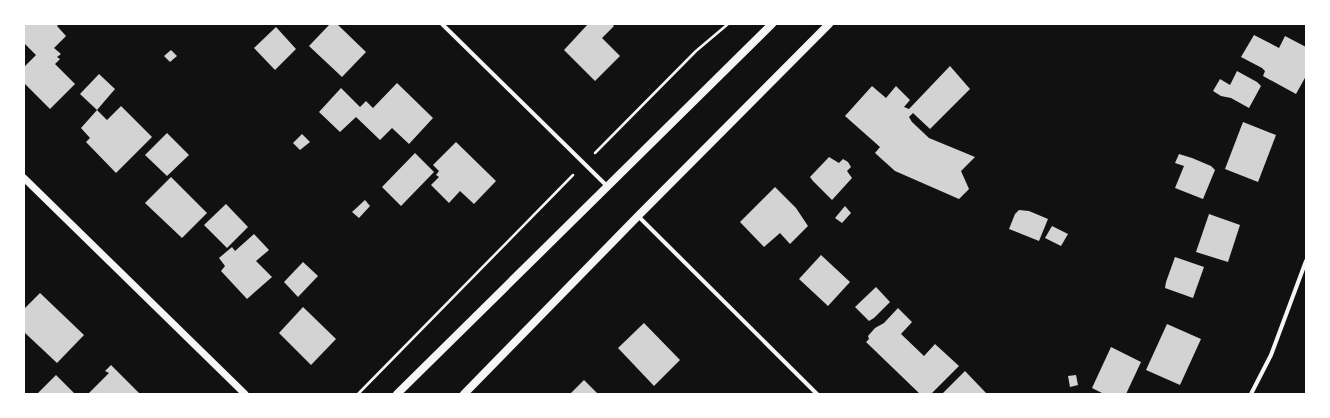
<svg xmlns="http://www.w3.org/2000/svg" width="1330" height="418" font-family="'Noto Sans',sans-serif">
	<rect width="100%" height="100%" fill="#111"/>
	<!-- building -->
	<g fill="#d3d3d3">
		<path d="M 24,24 L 59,24 L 57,26 L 66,36 L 54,48 L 61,54 L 57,57 L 60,59 L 55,64 L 75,84 L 50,109 L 24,83 L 24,67 L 36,55 L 24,43 Z"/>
		<path d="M 330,24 L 337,24 L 366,52 L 342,77 L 309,46 Z"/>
		<path d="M 588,24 L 612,24 L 614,26 L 602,38 L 620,56 L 595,81 L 564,50 Z"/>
		<path d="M 276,27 L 296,49 L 275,70 L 254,48 Z"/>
		<path d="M 1254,35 L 1279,48 L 1285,36 L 1306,47 L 1306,76 L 1296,94 L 1263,76 L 1265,71 L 1262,68 L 1241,57 Z"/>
		<path d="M 171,50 L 177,56 L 170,62 L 164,56 Z"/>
		<path d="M 950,66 L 970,89 L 930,129 L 913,113 L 909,117 L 912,122 L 929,138 L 975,157 L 961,171 L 969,189 L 959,199 L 895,171 L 875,153 L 880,147 L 845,116 L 872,86 L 886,98 L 896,86 L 910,100 L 904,107 L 909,109 Z"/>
		<path d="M 1237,71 L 1257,82 L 1261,86 L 1249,108 L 1231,98 L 1221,96 L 1213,91 L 1220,79 L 1230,85 Z"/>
		<path d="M 99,74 L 115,89 L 97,110 L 107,120 L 121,106 L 152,137 L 116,173 L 86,142 L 90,138 L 81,128 L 97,110 L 80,94 Z"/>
		<path d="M 397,83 L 433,118 L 409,144 L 392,128 L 380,140 L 356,117 L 340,132 L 319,112 L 341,88 L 360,107 L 366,101 L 373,108 Z"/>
		<path d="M 1243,122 L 1276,135 L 1258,182 L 1225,169 Z"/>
		<path d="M 167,133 L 189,155 L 167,176 L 145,155 Z"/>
		<path d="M 302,134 L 310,142 L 300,150 L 293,143 Z"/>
		<path d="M 456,142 L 496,181 L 474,204 L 460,191 L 449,203 L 431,185 L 439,177 L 436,175 L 439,171 L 433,165 Z"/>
		<path d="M 415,153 L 434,172 L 401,206 L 382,187 Z"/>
		<path d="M 1179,154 L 1192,158 L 1211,166 L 1215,170 L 1203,199 L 1175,188 L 1184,166 L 1175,163 Z"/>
		<path d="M 829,157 L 839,163 L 843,159 L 848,162 L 851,167 L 847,171 L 852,178 L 832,200 L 813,181 L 810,177 Z"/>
		<path d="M 171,177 L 207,213 L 182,238 L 145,203 Z"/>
		<path d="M 775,187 L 796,208 L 808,226 L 790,244 L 780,233 L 764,247 L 740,222 Z"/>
		<path d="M 365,200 L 370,206 L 359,218 L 352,212 Z"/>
		<path d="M 226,204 L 248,227 L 227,248 L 204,225 Z"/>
		<path d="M 845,206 L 851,213 L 842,223 L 835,218 Z"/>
		<path d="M 1019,210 L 1029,211 L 1048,219 L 1039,241 L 1009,229 L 1015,214 Z"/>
		<path d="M 1209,214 L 1240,225 L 1228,262 L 1196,252 Z"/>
		<path d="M 1052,226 L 1068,234 L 1061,246 L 1045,238 Z"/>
		<path d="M 254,234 L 269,250 L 256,261 L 272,277 L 247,299 L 221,271 L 225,266 L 219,258 L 232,247 L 235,251 Z"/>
		<path d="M 821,255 L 850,282 L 828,306 L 799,279 Z"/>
		<path d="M 1175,257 L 1204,267 L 1193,298 L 1165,288 L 1166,282 Z"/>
		<path d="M 303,262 L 318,276 L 298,297 L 284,282 Z"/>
		<path d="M 876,287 L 890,302 L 874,318 L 869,321 L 855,307 Z"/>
		<path d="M 40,293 L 84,335 L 57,363 L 24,332 L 24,309 Z"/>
		<path d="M 303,307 L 336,339 L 311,365 L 279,333 Z"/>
		<path d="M 898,308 L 912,322 L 901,334 L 924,356 L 935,344 L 959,366 L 931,394 L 920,394 L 866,342 L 869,339 L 868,336 L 875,328 L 884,323 Z"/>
		<path d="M 644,323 L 680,360 L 654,386 L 618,348 Z"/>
		<path d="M 1167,324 L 1201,339 L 1180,385 L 1146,370 Z"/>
		<path d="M 1111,347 L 1141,362 L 1126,394 L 1104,394 L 1092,388 Z"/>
		<path d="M 111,365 L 140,394 L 88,394 L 109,373 L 105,371 Z"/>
		<path d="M 965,371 L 987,394 L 942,394 Z"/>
		<path d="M 56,375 L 75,394 L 37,394 Z"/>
		<path d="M 1076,375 L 1078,385 L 1070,387 L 1068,376 Z"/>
		<path d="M 584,380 L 598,394 L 570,394 Z"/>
	</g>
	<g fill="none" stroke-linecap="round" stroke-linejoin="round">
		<!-- path -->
		<g stroke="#f5f5f5" stroke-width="2.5">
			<path d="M 595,153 L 696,51 L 728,24"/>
			<path d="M 358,394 L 573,175"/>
		</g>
		<!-- minor -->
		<g stroke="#f5f5f5" stroke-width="4">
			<path d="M 442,24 L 607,186"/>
			<path d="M 638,216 L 817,394"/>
			<path d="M 1251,394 L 1271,355 L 1306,261"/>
		</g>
		<!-- tertiary -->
		<path stroke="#f5f5f5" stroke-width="7" d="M 24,178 L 245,394"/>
		<!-- secondary -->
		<g stroke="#f5f5f5" stroke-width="8">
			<path d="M 397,394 L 772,24"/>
			<path d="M 464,394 L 638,216 L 829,24"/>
		</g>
	</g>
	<!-- border -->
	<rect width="1330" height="418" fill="none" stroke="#ffffff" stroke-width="50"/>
</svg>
